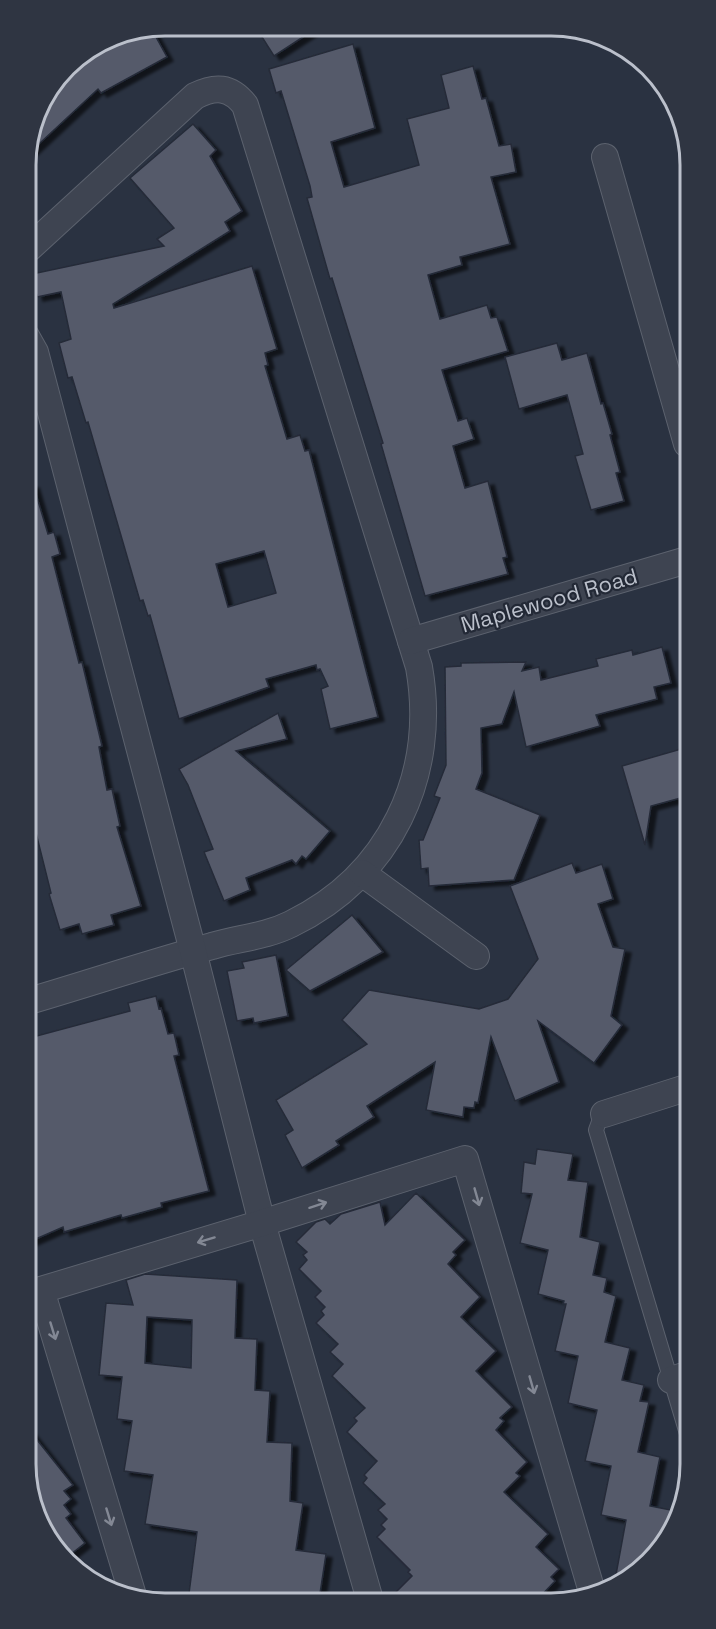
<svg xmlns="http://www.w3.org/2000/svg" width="716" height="1629" font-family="'Space Grotesk',sans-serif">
	<defs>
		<filter id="shadow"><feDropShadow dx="6" dy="4" stdDeviation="1.5" flood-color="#0009"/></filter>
	</defs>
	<rect width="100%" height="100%" fill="#2a3241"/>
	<!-- building -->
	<g fill="#545a6b" stroke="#252b38" stroke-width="1.5" fill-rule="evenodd" filter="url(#shadow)">
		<path d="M 255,26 L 320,26 L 274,56 Z"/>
		<path d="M 151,28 L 167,57 L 101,93 L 98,89 L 26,156 L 40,103 L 73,60 L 91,49 L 96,54 L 140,30 Z"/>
		<path d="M 353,44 L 375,128 L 331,142 L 344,187 L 419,165 L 407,119 L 449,108 L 441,75 L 473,66 L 482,99 L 486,98 L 499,146 L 511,144 L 516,172 L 491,177 L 510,244 L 460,257 L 462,265 L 428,275 L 440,319 L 487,305 L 491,318 L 497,317 L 508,351 L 442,370 L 458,421 L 467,418 L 474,439 L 453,446 L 465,488 L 488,481 L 507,557 L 503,558 L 508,574 L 425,596 L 381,444 L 383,443 L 332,278 L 330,279 L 322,251 L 307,198 L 312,197 L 310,186 L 281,91 L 276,93 L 269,69 Z"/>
		<path d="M 193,124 L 216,150 L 210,156 L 242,211 L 225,222 L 230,231 L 113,304 L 114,308 L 252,266 L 277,349 L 265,353 L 268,365 L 265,366 L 287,439 L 300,435 L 305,451 L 309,450 L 378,717 L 330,729 L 321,689 L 328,686 L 320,669 L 317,670 L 316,665 L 266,679 L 269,687 L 179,719 L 150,615 L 148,616 L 143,600 L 140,601 L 88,422 L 86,423 L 72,377 L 68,378 L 59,343 L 71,339 L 61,292 L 37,297 L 32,274 L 164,246 L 157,239 L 174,228 L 130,178 ZM 264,551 L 276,593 L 228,607 L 216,564 Z"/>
		<path d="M 557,343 L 562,360 L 587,353 L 601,404 L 603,403 L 612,434 L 610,435 L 620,472 L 616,473 L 624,501 L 591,510 L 575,456 L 583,454 L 567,395 L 519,409 L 505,357 Z"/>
		<path d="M 33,484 L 48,534 L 54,532 L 60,554 L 52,557 L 79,663 L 82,662 L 102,746 L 99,747 L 107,790 L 112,789 L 120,826 L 117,827 L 141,906 L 111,915 L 114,925 L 82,934 L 79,924 L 60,930 L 49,894 L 51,893 L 28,801 L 27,485 Z"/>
		<path d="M 662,647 L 671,683 L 654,687 L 657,699 L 596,715 L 600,726 L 526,747 L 514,692 L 502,724 L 481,728 L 482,773 L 476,789 L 540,815 L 514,880 L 429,886 L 428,868 L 421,869 L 419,840 L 423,840 L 440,798 L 434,796 L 446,765 L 445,667 L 461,666 L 461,663 L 526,662 L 522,671 L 539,667 L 541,680 L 598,666 L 596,659 L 632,650 L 633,655 Z"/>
		<path d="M 278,713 L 287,739 L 236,751 L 330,831 L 306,859 L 302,856 L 296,864 L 292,860 L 246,878 L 250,890 L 224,901 L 204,852 L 213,849 L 188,785 L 179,769 Z"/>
		<path d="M 688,747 L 688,796 L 651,806 L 645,845 L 622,766 Z"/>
		<path d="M 572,863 L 576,873 L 602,864 L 613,899 L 598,904 L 613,947 L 625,949 L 611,1016 L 622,1025 L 594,1063 L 538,1021 L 559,1082 L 515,1101 L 491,1037 L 478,1103 L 475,1102 L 474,1108 L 464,1107 L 463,1117 L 426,1110 L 435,1062 L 367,1106 L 374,1117 L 336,1141 L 339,1145 L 302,1168 L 285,1135 L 293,1130 L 276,1100 L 367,1044 L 342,1020 L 369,990 L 479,1009 L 508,999 L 538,959 L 510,886 Z"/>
		<path d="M 352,915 L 383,952 L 310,991 L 286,970 Z"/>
		<path d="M 276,955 L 288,1016 L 254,1023 L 253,1018 L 237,1021 L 227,971 L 244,968 L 242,962 Z"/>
		<path d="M 156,996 L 159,1009 L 161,1008 L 168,1034 L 174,1033 L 179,1055 L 174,1056 L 209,1191 L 161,1203 L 162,1207 L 122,1218 L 121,1215 L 64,1232 L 63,1227 L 29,1242 L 29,1038 L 130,1011 L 128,1003 Z"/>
		<path d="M 537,1149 L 573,1154 L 568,1180 L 588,1182 L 580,1237 L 600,1242 L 593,1275 L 607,1278 L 604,1292 L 616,1296 L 605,1342 L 630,1348 L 622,1380 L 644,1385 L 640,1401 L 649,1402 L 638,1452 L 660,1457 L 650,1506 L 676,1511 L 662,1549 L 615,1580 L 626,1520 L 601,1515 L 611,1466 L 585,1461 L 597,1410 L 568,1403 L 578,1356 L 555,1351 L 566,1304 L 563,1304 L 564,1301 L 538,1294 L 548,1250 L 520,1243 L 532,1194 L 521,1193 L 524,1162 L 535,1164 Z"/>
		<path d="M 416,1193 L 465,1240 L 453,1252 L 456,1255 L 448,1264 L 480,1297 L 461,1317 L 496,1351 L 476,1371 L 512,1407 L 500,1418 L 504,1421 L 496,1430 L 527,1462 L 516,1473 L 520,1476 L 504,1492 L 548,1534 L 536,1547 L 559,1569 L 551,1577 L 555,1581 L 538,1599 L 388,1600 L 412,1576 L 408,1572 L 410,1570 L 377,1537 L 385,1529 L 381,1525 L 387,1519 L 378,1510 L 385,1504 L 363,1483 L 367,1478 L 364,1475 L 377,1461 L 347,1432 L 357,1421 L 354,1418 L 365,1408 L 332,1376 L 343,1364 L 330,1352 L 338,1344 L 316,1323 L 324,1315 L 321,1311 L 325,1307 L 315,1297 L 321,1291 L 299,1269 L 307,1260 L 303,1255 L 307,1252 L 296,1242 L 316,1222 L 325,1219 L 330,1224 L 341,1214 L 380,1202 L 385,1225 Z"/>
		<path d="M 145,1274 L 237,1280 L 235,1338 L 257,1339 L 255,1390 L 270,1391 L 267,1442 L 292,1443 L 290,1501 L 303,1503 L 296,1550 L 326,1554 L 319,1600 L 188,1601 L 197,1532 L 145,1524 L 153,1475 L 124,1471 L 132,1421 L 117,1419 L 122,1377 L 99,1375 L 106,1303 L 133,1305 L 126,1280 ZM 147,1317 L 192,1320 L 191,1368 L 145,1363 Z"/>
		<path d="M 30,1431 L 73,1485 L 64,1491 L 71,1499 L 64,1505 L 71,1514 L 66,1518 L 85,1543 L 66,1558 L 30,1501 Z"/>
	</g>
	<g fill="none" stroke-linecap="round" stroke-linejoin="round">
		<defs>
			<path id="lane" d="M 604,1114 L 600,1119 L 596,1130 L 690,1444"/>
			<g id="street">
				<path d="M 605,157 L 687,444"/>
				<path d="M 26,251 L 195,96 C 215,86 230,86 245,105 L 419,667 C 438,775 390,876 291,924 C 265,937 238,938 212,946 C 150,963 90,983 29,1001"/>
				<path d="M 26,336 L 35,352 L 193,951 L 262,1223 L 370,1600"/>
				<path d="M 411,641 L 687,560"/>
				<path d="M 362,873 L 476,956"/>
				<path d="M 604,1114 L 689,1087"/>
				<path d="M 671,1380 L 690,1374"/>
				<path d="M 134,1599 L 41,1290 L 262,1223 L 465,1159 L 593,1595"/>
			</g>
		</defs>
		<!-- lane casing -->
		<use href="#lane" stroke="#5c626e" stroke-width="16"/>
		<!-- street casing -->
		<use href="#street" stroke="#5c626e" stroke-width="28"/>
		<!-- lane -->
		<use href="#lane" stroke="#3e4451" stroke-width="14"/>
		<!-- street -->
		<use href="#street" stroke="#3e4451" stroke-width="26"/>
	</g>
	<!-- one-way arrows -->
	<defs><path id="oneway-shaft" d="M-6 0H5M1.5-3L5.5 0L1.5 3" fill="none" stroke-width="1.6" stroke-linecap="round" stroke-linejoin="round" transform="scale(1.5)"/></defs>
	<g stroke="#838894">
		<use href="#oneway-shaft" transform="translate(477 1197) rotate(74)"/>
		<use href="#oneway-shaft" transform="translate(318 1205) rotate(-18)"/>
		<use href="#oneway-shaft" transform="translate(206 1240) rotate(163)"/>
		<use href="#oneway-shaft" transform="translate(53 1331) rotate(73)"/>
		<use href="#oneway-shaft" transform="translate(532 1385) rotate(74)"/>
		<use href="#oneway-shaft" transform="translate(109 1517) rotate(73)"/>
	</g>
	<g text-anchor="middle" stroke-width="4.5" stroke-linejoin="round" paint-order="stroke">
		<!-- street labels -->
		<g font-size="22" fill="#bbc0cb" stroke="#232936">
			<text transform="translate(549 600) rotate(-16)" y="8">Maplewood Road</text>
		</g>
	</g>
	<!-- crop -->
	<path d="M0 0H716V1629H0ZM165 36H551A129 129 0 0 1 680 165V1464A129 129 0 0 1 551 1593H165A129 129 0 0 1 36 1464V165A129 129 0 0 1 165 36Z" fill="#2f3542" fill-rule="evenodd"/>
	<path fill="none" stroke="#bbc0cb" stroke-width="3" d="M165 36H551A129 129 0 0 1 680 165V1464A129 129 0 0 1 551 1593H165A129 129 0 0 1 36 1464V165A129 129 0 0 1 165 36Z"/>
</svg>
